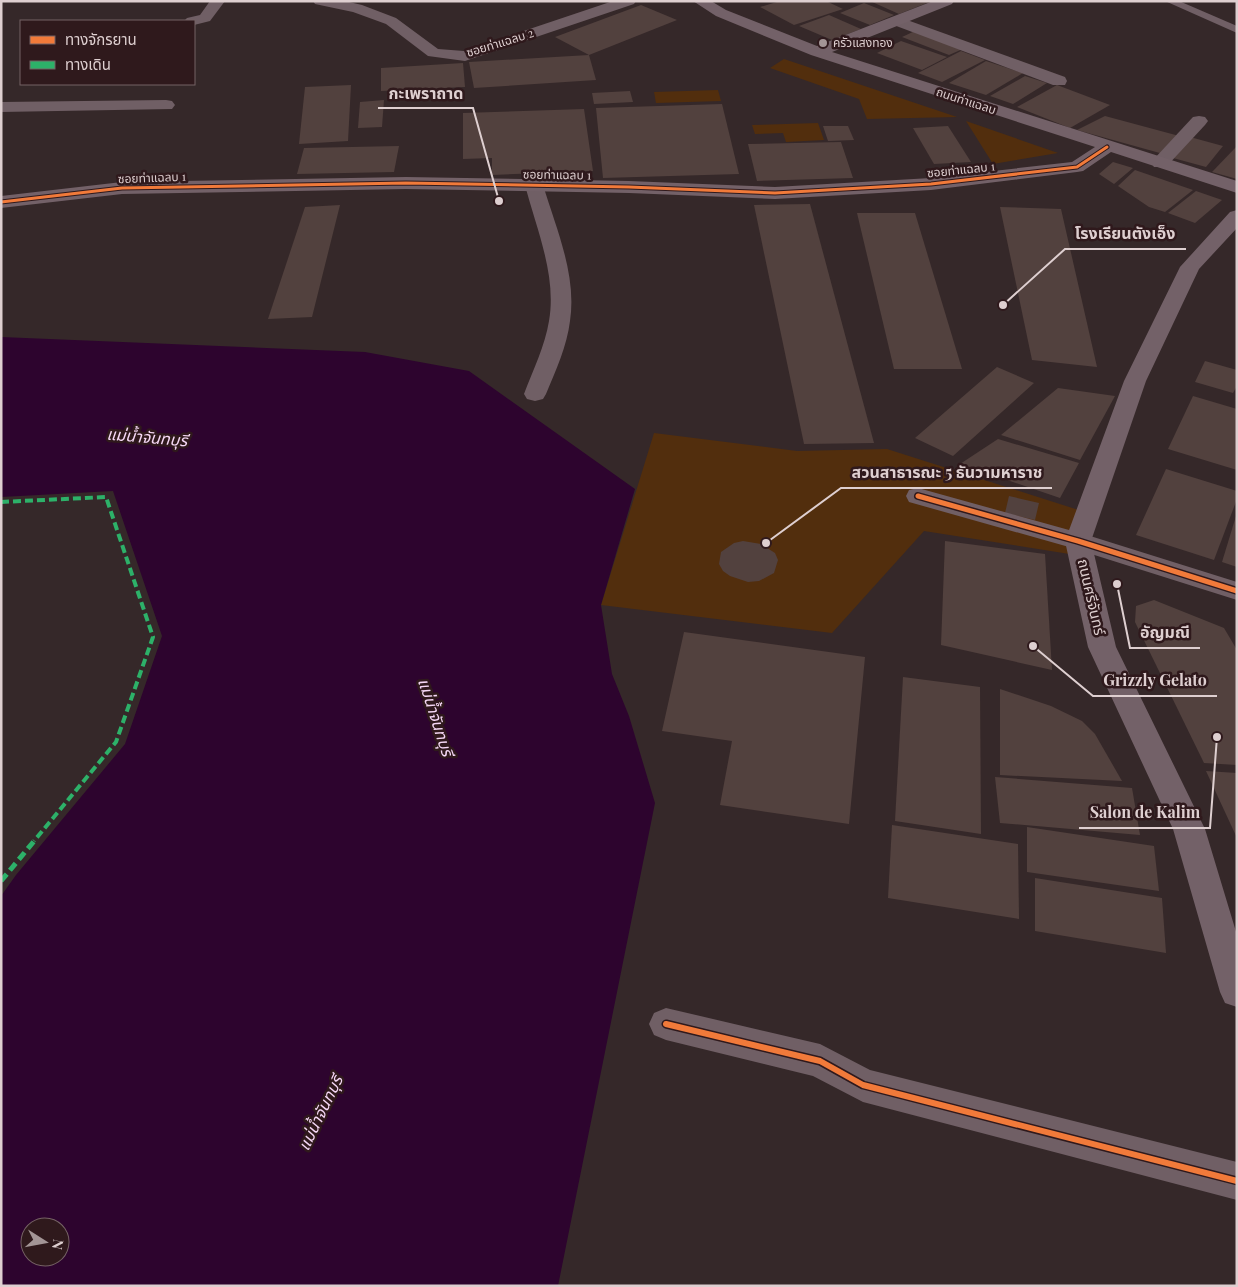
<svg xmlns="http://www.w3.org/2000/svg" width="1238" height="1287" font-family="'Playfair Display','Noto Sans Thai',serif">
	<rect width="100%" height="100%" fill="#352829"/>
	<!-- green -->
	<g fill="#522e0d">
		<path d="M 784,59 L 957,117 L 867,119 L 859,99 L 770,68 Z"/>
		<path d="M 718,90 L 721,101 L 656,103 L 654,92 Z"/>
		<path d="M 966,121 L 1058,153 L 993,164 Z"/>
		<path d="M 818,123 L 824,140 L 786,142 L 783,133 L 755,134 L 752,125 Z"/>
		<path d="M 654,433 L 797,451 L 887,449 L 1088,513 L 1082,556 L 924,531 L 832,633 L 601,605 Z"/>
	</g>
	<!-- water -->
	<path fill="#2d042e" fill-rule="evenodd" d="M 1,337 L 365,352 L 469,371 L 635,489 L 601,605 L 612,674 L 629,716 L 655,803 L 558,1286 L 1,1286 L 1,896 L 16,875 L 125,744 L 162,636 L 113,491 L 1,497 ZM 30,1227 L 60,1227 L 60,1257 L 30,1257 Z"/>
	<!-- building -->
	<g fill="#52413e">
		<path d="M 780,1 L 826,1 L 843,9 L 794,25 L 760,7 Z"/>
		<path d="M 870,1 L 932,1 L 899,14 Z"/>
		<path d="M 864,3 L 894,15 L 870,25 L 840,13 Z"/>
		<path d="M 641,5 L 677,20 L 589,55 L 555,37 Z"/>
		<path d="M 829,15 L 861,29 L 832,40 L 799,26 Z"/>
		<path d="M 917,30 L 965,48 L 949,55 L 902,37 Z"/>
		<path d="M 901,41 L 947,57 L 922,70 L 877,53 Z"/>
		<path d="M 961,51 L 985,60 L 942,82 L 918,73 Z"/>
		<path d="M 589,55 L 596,80 L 474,88 L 469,62 Z"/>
		<path d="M 986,61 L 1023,73 L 986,95 L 949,83 Z"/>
		<path d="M 463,63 L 465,87 L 381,91 L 381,68 Z"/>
		<path d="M 1025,76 L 1047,83 L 1013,104 L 990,96 Z"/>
		<path d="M 351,85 L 348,141 L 299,144 L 305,87 Z"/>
		<path d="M 1057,85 L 1110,105 L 1070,128 L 1017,107 Z"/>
		<path d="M 630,91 L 633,102 L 594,104 L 592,93 Z"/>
		<path d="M 384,100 L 382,127 L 358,128 L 360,102 Z"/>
		<path d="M 722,104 L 739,174 L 603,178 L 596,108 Z"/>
		<path d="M 584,109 L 593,171 L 492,175 L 492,158 L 463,159 L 463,113 Z"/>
		<path d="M 1105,116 L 1183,137 L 1167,155 L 1077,130 Z"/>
		<path d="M 823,126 L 848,126 L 854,140 L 828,141 Z"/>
		<path d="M 948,126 L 971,162 L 934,164 L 913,128 Z"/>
		<path d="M 1190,137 L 1223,146 L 1206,167 L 1173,158 Z"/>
		<path d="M 841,142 L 853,178 L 757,181 L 748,144 Z"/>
		<path d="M 399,146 L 394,172 L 297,174 L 304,148 Z"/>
		<path d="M 1237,146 L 1237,179 L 1212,172 Z"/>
		<path d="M 1113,162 L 1133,168 L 1114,184 L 1099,174 Z"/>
		<path d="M 1135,170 L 1193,190 L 1165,212 L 1149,207 L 1118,186 Z"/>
		<path d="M 1196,191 L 1222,200 L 1195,223 L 1168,213 Z"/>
		<path d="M 810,204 L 874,443 L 804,444 L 754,205 Z"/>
		<path d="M 340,205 L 312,317 L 268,319 L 305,207 Z"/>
		<path d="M 1000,207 L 1061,209 L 1097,367 L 1032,360 Z"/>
		<path d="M 857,213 L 915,213 L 962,369 L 894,369 Z"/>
		<path d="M 1205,361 L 1237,370 L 1237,386 L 1233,393 L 1195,382 Z"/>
		<path d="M 997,367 L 1034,383 L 953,456 L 915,438 Z"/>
		<path d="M 1058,388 L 1115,396 L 1080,460 L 1001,435 Z"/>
		<path d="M 1193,396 L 1237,409 L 1237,470 L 1168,449 Z"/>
		<path d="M 998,439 L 1079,463 L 1060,498 L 960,464 Z"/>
		<path d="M 1166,469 L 1237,491 L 1237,499 L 1214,560 L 1136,535 Z"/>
		<path d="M 1009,496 L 1039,503 L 1035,520 L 1005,513 Z"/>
		<path d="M 1236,516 L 1237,517 L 1237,567 L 1222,562 Z"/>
		<path d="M 743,541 L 761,544 L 775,553 L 778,560 L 774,573 L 759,581 L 748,582 L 730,576 L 723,571 L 719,564 L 721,552 L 734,543 Z"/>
		<path d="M 945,541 L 1045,554 L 1052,670 L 941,645 Z"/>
		<path d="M 1154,600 L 1224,628 L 1237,650 L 1237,765 L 1204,763 L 1135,622 L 1136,606 Z"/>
		<path d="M 684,632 L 865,657 L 849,824 L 720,805 L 732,741 L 662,731 Z"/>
		<path d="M 903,677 L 980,687 L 981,834 L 895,821 Z"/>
		<path d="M 1000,689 L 1051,706 L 1082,721 L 1095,734 L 1122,781 L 1000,775 Z"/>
		<path d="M 1206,771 L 1237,773 L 1237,838 Z"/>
		<path d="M 995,777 L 1132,788 L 1140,835 L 1000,823 Z"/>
		<path d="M 892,825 L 1018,844 L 1019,919 L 888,898 Z"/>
		<path d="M 1027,827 L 1154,846 L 1159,891 L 1027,872 Z"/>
		<path d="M 1035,878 L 1162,898 L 1166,953 L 1035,931 Z"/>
	</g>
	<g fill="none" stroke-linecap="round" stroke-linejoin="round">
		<!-- lane -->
		<path fill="#705f65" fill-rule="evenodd" d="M 1165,1 L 1179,1 L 1237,26 L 1237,33 Z"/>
		<!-- street -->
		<g fill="#705f65" fill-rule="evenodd">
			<path d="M 210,1 L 225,1 L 210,21 L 194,25 L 194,21 L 184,21 L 187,18 L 200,15 Z"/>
			<path d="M 313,1 L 345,1 L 362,5 L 396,18 L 438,49 L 464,51 L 613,1 L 636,1 L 634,4 L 465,61 L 428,56 L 386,24 L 353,12 L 315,4 Z"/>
			<path d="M 896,16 L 1065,77 L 1067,81 L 1065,85 L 1053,85 L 891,24 L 888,21 L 891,18 Z"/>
			<path d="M 166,100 L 172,101 L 175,105 L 172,109 L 1,112 L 1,102 Z"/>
			<path d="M 1199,116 L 1205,117 L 1208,121 L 1205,125 L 1166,167 L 1154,167 L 1151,163 L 1154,159 L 1193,117 Z"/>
			<path d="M 534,179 L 541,181 L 543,185 C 556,228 577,275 570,321 C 567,346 556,370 546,394 L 543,399 L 535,401 L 527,399 L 524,394 C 533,370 545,346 549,321 C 557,275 536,228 525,185 L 527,181 Z"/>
			<path d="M 918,488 L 1087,535 L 1237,582 L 1237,600 L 1069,547 L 909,502 L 906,496 L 909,490 Z"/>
			<path d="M 666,1008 L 820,1044 L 870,1070 L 1237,1162 L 1237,1200 L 863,1102 L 813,1076 L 666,1040 L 654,1035 L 649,1024 L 654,1013 Z"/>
		</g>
		<!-- secondary -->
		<g fill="#736168" fill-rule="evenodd">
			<path d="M 693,1 L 711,1 L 726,10 L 817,46 L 933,1 L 954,1 L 952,4 L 832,52 L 1237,181 L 1237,193 L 1111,152 L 1083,171 L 1077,172 L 931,190 L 775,199 L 629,193 L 406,189 L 122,194 L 1,208 L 1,196 L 122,182 L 406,177 L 629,181 L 775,187 L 931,178 L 1072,162 L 1095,147 L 811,55 L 716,16 Z"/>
			<path d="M 1237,210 L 1237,228 L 1199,269 L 1146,381 L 1091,541 L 1116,647 L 1205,829 L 1237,935 L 1237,1007 L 1225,1003 L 1220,992 L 1173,829 L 1088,647 L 1065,541 L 1124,381 L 1180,267 L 1230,212 Z"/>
		</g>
		<!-- quiet-far1 -->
		<path stroke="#2db169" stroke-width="4" stroke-dasharray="8 4" stroke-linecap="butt" d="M 1,502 L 106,497 L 153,637 L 116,742 L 34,841"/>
		<!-- quiet -->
		<path stroke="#2db169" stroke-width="5" stroke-dasharray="9 5" stroke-linecap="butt" d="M 1,881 L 35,840"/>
		<defs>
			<path id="cycleway-far2" d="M 1,202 L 122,188 L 406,183 L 629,187 L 775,193 L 931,184 L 1077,167 L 1107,147"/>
			<path id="cycleway-far1" d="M 918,496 L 1078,541 L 1237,591"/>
			<path id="cycleway" d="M 666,1024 L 820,1061 L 863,1085 L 1237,1181"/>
		</defs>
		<!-- cycleway-far2 casing -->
		<use href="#cycleway-far2" stroke="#2f191c" stroke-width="5"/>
		<!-- cycleway-far1 casing -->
		<use href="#cycleway-far1" stroke="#2f191c" stroke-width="8"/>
		<!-- cycleway casing -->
		<use href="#cycleway" stroke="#2f191c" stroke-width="9"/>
		<!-- cycleway-far2 -->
		<use href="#cycleway-far2" stroke="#f17a3a" stroke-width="3"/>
		<!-- cycleway-far1 -->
		<use href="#cycleway-far1" stroke="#f17a3a" stroke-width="5"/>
		<!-- cycleway -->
		<use href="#cycleway" stroke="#f17a3a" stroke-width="6"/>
	</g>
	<!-- markers -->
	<circle fill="#a39596" stroke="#2f191c" stroke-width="2" cx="823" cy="43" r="5"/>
	<g text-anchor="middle" stroke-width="5" stroke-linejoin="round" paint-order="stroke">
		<!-- far-street labels -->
		<g font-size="12" fill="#decfd0" stroke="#2f191c">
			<text transform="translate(500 43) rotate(-17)" y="4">ซอยท่าแฉลบ 2</text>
			<text transform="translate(966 101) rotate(18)" y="4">ถนนท่าแฉลบ</text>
			<text transform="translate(961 170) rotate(-6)" y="4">ซอยท่าแฉลบ 1</text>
			<text transform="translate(557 175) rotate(1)" y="4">ซอยท่าแฉลบ 1</text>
			<text transform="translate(152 178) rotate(-2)" y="4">ซอยท่าแฉลบ 1</text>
		</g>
		<!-- far-poi labels -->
		<g font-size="12" fill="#decfd0" stroke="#2f191c" text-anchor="start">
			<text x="833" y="47">ครัวแสงทอง</text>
		</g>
		<!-- street labels -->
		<g font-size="15" fill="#decfd0" stroke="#2f191c">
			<text transform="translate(1091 597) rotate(77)" y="5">ถนนศรีจันทร์</text>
		</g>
		<!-- water labels -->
		<g font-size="16" font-style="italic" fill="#f6d8f6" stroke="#2f191c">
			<text transform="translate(147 437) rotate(5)" y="6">แม่น้ำจันทบุรี</text>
			<text transform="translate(436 717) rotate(72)" y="6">แม่น้ำจันทบุรี</text>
			<text transform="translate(320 1113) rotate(-64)" y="6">แม่น้ำจันทบุรี</text>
		</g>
	</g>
	<!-- callouts -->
	<path fill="none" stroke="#decfd0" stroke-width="2" d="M499 201L473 108H378M1003 305L1065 249H1186M766 543L841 488H1052M1117 584L1130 648H1200M1033 646L1093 696H1217M1217 737L1210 828H1079"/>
	<g fill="#decfd0" stroke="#2f191c" stroke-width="2">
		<circle cx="499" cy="201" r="5"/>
		<circle cx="1003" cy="305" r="5"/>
		<circle cx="766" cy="543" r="5"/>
		<circle cx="1117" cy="584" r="5"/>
		<circle cx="1033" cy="646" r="5"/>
		<circle cx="1217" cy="737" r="5"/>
	</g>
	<g font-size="16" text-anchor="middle" font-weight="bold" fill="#decfd0" stroke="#2f191c" stroke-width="5" stroke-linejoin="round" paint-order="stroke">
		<text x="426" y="99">กะเพราถาด</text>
		<text x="1125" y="239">โรงเรียนตังเอ็ง</text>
		<text x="947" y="478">สวนสาธารณะ 5 ธันวามหาราช</text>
		<text x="1165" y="638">อัญมณี</text>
		<text x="1155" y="686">Grizzly Gelato</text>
		<text x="1145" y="818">Salon de Kalim</text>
	</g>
	<!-- border -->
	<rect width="1238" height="1287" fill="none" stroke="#decfd0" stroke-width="5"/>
	<!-- legend -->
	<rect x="20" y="20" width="175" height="65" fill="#2f191c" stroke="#756264"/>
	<rect x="30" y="36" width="25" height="8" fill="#f17a3a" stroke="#756264"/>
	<text x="65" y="45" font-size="15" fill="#decfd0">ทางจักรยาน</text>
	<rect x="30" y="61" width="25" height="8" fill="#2db169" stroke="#756264"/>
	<text x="65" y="70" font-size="15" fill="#decfd0">ทางเดิน</text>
	<!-- north arrow -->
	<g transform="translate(45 1242) rotate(101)"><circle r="24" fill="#2f191c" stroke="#756264"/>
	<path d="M0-4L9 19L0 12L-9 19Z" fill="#a39596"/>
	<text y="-8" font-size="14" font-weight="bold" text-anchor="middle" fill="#decfd0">N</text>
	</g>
</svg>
